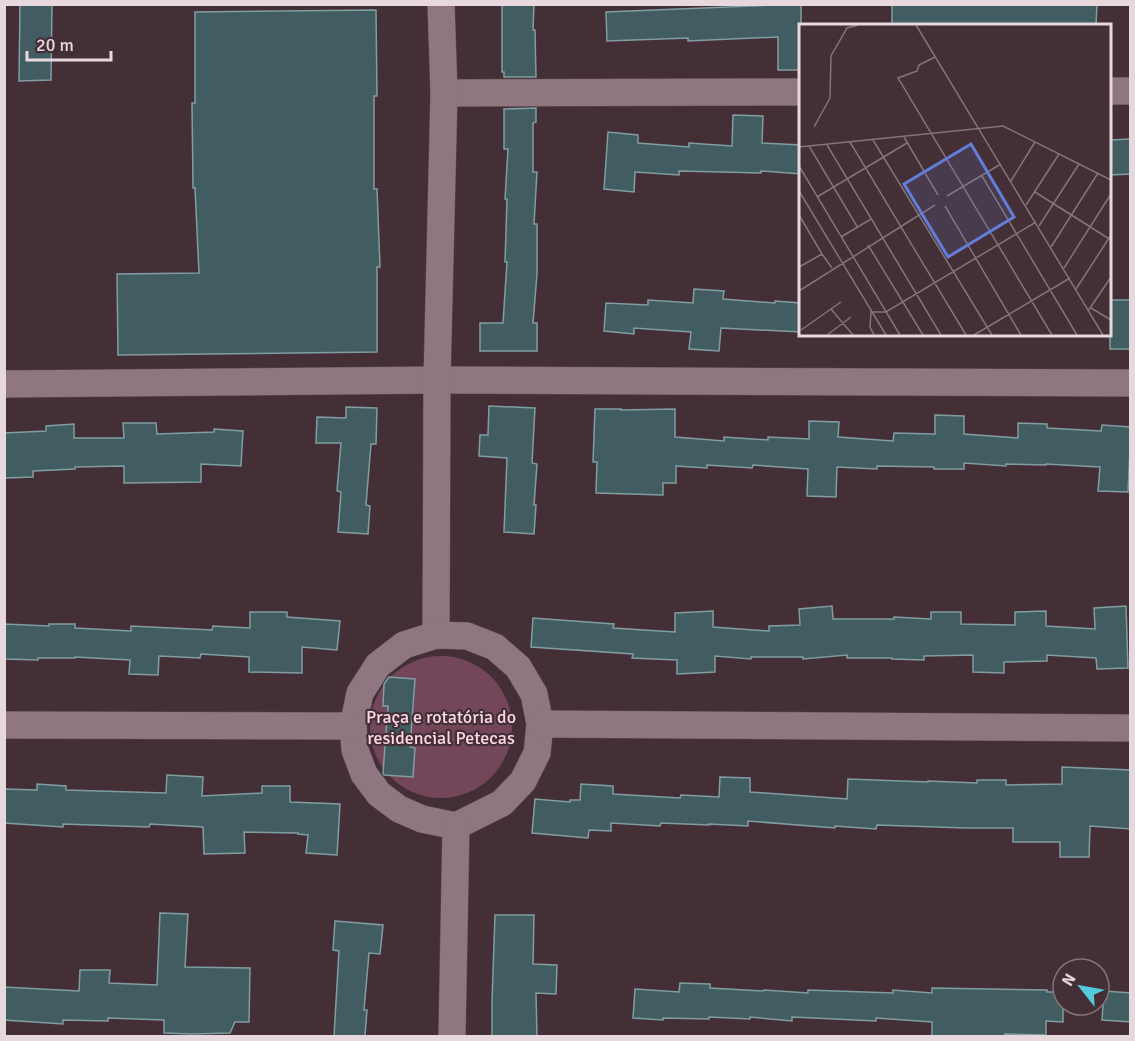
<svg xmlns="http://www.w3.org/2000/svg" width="1135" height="1041" font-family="Signika,sans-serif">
	<rect width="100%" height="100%" fill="#442f37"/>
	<!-- green -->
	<circle fill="#734659" cx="441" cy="727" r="71"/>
	<!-- building -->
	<g fill="#415d61" stroke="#809ea2" stroke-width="1.5">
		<path d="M 20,4 L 52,4 L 51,80 L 19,81 Z"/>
		<path d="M 502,4 L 534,4 L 533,30 L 535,30 L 536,77 L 504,77 L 504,72 L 502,72 Z"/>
		<path d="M 892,4 L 1097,4 L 1096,26 L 892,26 Z"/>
		<path d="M 774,5 L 801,5 L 801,70 L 778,70 L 778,37 L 688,41 L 688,38 L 607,41 L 606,12 Z"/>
		<path d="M 376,10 L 377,96 L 374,96 L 374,189 L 377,189 L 380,267 L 377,267 L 377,352 L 118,355 L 117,274 L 199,273 L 195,188 L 193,188 L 192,103 L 195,103 L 195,12 Z"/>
		<path d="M 536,108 L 536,122 L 533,123 L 533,172 L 537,172 L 534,224 L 537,224 L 537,274 L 533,323 L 537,323 L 537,351 L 480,351 L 480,323 L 503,323 L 507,262 L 505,262 L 507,199 L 505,199 L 508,149 L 504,149 L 504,109 Z"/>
		<path d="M 733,115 L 763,116 L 762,143 L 801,145 L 801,174 L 761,171 L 761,173 L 679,171 L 679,175 L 635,172 L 634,192 L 604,189 L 608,132 L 638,135 L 638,143 L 689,147 L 689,143 L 732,146 Z"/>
		<path d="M 1131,139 L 1131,174 L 1110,175 L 1110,140 Z"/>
		<path d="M 694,289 L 724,291 L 723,299 L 775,303 L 775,301 L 801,303 L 801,332 L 721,328 L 719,351 L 689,349 L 691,332 L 634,328 L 634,334 L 604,331 L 606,303 L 648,305 L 648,300 L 693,303 Z"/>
		<rect x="1110" y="300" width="21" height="49"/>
		<path d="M 489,406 L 535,408 L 532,463 L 537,464 L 534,505 L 536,505 L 534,534 L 504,532 L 507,458 L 479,456 L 480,435 L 488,435 Z"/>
		<path d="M 346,407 L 377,408 L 376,444 L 371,444 L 366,505 L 370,506 L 368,534 L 338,532 L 341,492 L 337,491 L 341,443 L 316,443 L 317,417 L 346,418 Z"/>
		<path d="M 595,409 L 621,409 L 621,410 L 675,409 L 675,437 L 724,441 L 724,437 L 768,440 L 768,437 L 809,439 L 809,421 L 839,422 L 838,437 L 893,441 L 894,433 L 935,434 L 935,415 L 964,416 L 964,434 L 1018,438 L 1018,423 L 1047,424 L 1047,428 L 1101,431 L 1102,425 L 1131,427 L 1128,492 L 1098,491 L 1100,467 L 1046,464 L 1046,465 L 1006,464 L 1006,466 L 964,463 L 964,469 L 934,469 L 934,467 L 877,466 L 877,469 L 837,467 L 836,497 L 807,496 L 808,469 L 753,465 L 752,468 L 707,465 L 707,468 L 676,466 L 676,483 L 663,483 L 663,495 L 596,493 L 597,462 L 593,462 Z"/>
		<path d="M 123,423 L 156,423 L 157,434 L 214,432 L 214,429 L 243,431 L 241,466 L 201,464 L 201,482 L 124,483 L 124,466 L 75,467 L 75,469 L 33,471 L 33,477 L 5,478 L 4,433 L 46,431 L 46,426 L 74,424 L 74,438 L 124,438 Z"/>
		<path d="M 832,606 L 833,619 L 894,619 L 894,617 L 931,619 L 931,612 L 961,612 L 961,624 L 1015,625 L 1015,612 L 1046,611 L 1046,626 L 1095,629 L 1094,608 L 1126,606 L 1128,668 L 1097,669 L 1096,658 L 1047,655 L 1047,661 L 1004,662 L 1004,673 L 973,672 L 973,655 L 924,656 L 924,660 L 892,659 L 892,658 L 847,658 L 847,655 L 803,659 L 803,657 L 751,657 L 751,659 L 715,656 L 715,672 L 677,674 L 677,660 L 632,658 L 633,654 L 531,647 L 533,618 L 614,624 L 613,628 L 675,632 L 675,613 L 713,611 L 713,627 L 769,631 L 769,626 L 800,625 L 799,609 Z"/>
		<path d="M 250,612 L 287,612 L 287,617 L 340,621 L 337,650 L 302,647 L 302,673 L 249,672 L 249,657 L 201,654 L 200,658 L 159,656 L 158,675 L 129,674 L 130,660 L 75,657 L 75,658 L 38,658 L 38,660 L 5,659 L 5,624 L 49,626 L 49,624 L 75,624 L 75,628 L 131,631 L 131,626 L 212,630 L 213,626 L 250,628 Z"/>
		<path d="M 389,677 L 415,679 L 410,747 L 415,748 L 413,777 L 384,775 L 383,773 L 388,706 L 383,706 L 384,684 Z"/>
		<path d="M 1062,767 L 1131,770 L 1131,829 L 1090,826 L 1089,857 L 1060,857 L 1060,842 L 1013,842 L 1013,828 L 966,828 L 877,825 L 876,829 L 835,826 L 835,828 L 748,821 L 748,826 L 709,824 L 709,825 L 661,823 L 660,826 L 611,823 L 611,831 L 589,830 L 588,838 L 532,833 L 535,799 L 570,802 L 570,800 L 580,800 L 581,784 L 613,786 L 613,794 L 680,798 L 681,795 L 719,797 L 720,777 L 750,778 L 750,792 L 847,799 L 848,779 L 928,782 L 928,781 L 977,783 L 977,780 L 1006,780 L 1006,785 L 1062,784 Z"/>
		<path d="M 167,775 L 203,777 L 202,796 L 262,793 L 262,786 L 290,786 L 290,802 L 340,804 L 337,855 L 306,853 L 308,835 L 298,834 L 298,833 L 244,832 L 245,853 L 204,854 L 203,827 L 150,824 L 149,827 L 63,824 L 63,827 L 4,823 L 4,789 L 37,790 L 37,784 L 66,786 L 66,790 L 166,793 Z"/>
		<path d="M 160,913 L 188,914 L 185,967 L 250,968 L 249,1022 L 235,1022 L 230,1033 L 192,1034 L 164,1033 L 164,1020 L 108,1018 L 108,1021 L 63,1020 L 63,1024 L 4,1020 L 4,987 L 79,991 L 80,970 L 110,970 L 109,983 L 157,985 Z"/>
		<path d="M 495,915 L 534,915 L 533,964 L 557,965 L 556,994 L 536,993 L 537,1036 L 492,1036 L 492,1001 Z"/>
		<path d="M 335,921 L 383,925 L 380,954 L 369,953 L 364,1010 L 367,1010 L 365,1036 L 334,1036 L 339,951 L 333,950 Z"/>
		<path d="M 680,983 L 710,984 L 710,988 L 763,991 L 764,990 L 808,993 L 808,990 L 893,993 L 893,990 L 932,993 L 932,988 L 1047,990 L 1047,992 L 1063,992 L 1063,1022 L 1046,1021 L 1046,1035 L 1005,1034 L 1005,1036 L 932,1036 L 932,1022 L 876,1018 L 876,1021 L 792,1017 L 792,1021 L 750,1017 L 750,1019 L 709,1017 L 709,1019 L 663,1018 L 663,1020 L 633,1018 L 635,989 L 679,992 Z"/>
		<path d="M 1104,991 L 1131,993 L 1131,1022 L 1102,1020 Z"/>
	</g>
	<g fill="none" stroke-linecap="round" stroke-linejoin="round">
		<defs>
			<g id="street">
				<path d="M 1110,91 L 1130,91"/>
				<path d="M 444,93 L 800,92"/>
				<path d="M 4,384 L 437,380 L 1130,383"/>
				<path d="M 436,635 L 437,380 L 444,93 L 441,4"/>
				<path d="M 436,635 L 467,636 L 495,647 L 518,667 L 534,694 L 540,724 L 537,753 L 523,781 L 502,803 L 456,826 L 422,819 L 399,809 L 379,794 L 364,774 L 355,750 L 353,726 L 360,693 L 378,665 L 404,645 Z"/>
				<path d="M 540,724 L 1130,728"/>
				<path d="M 4,725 L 353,726"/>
				<path d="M 452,1036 L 456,826"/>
			</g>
		</defs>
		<!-- street casing -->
		<use href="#street" stroke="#5e4c53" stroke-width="28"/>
		<!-- street -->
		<use href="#street" stroke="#8f7680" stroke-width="27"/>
	</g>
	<g text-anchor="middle" stroke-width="4.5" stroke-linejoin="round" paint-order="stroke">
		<!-- park labels -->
		<g font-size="18" fill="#fcd9e7" stroke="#442f37">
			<text x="441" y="723">Praça e rotatória do<tspan x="441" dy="21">residencial Petecas</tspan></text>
		</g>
	</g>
	<!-- overview -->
	<g transform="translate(799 24)">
		<rect width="312" height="312" fill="#442f37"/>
		<path fill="none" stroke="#857379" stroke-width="1.5" d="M 117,1 L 304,311M 136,33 L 120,41 L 118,47 L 99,54 L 253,311M 15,103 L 31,74 L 32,32 L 48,4 L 59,1M 105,113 L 139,171M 74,116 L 193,311M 51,118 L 167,311M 28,121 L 142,311M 10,122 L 59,204M 0,123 L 204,102 L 312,156M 0,142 L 101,311M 183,152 L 278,311M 212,157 L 236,118M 0,167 L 87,311M 236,168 L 312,216M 148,172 L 202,140M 18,173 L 108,119M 227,181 L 260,130M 146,182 L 222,311M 0,191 L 23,230M 240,202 L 280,140M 42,213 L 72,195M 69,221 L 124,311M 252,223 L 299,149M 0,243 L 23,230 L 33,244M 265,244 L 312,170M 277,265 L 312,211M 0,267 L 136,181M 292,284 L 312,296M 32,285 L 54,311M 289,287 L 312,253M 2,306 L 42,278M 28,311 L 52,293M 75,311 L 71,303 L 72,288 L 87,288 L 237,198M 175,311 L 271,254"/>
		<path fill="#637eda" fill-opacity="0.15" stroke="#637eda" stroke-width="3" d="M 172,120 L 215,193 L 149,233 L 105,160 Z"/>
		<rect width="312" height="312" fill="none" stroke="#e6d8dd" stroke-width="3"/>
	</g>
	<!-- border -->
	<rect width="1135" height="1041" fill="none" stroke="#e6d8dd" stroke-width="12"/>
	<!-- north arrow -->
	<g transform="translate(1081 987) rotate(301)"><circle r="28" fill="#442f37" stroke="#857379" stroke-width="1.5"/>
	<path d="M0-4.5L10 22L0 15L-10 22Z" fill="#52cbda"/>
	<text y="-9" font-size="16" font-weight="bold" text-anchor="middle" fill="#e6d8dd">N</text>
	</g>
	<!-- scale -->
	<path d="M27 51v9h84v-9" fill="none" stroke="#e6d8dd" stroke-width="3"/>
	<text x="36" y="51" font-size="18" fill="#e6d8dd" stroke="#442f37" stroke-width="4.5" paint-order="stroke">20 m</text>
</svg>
